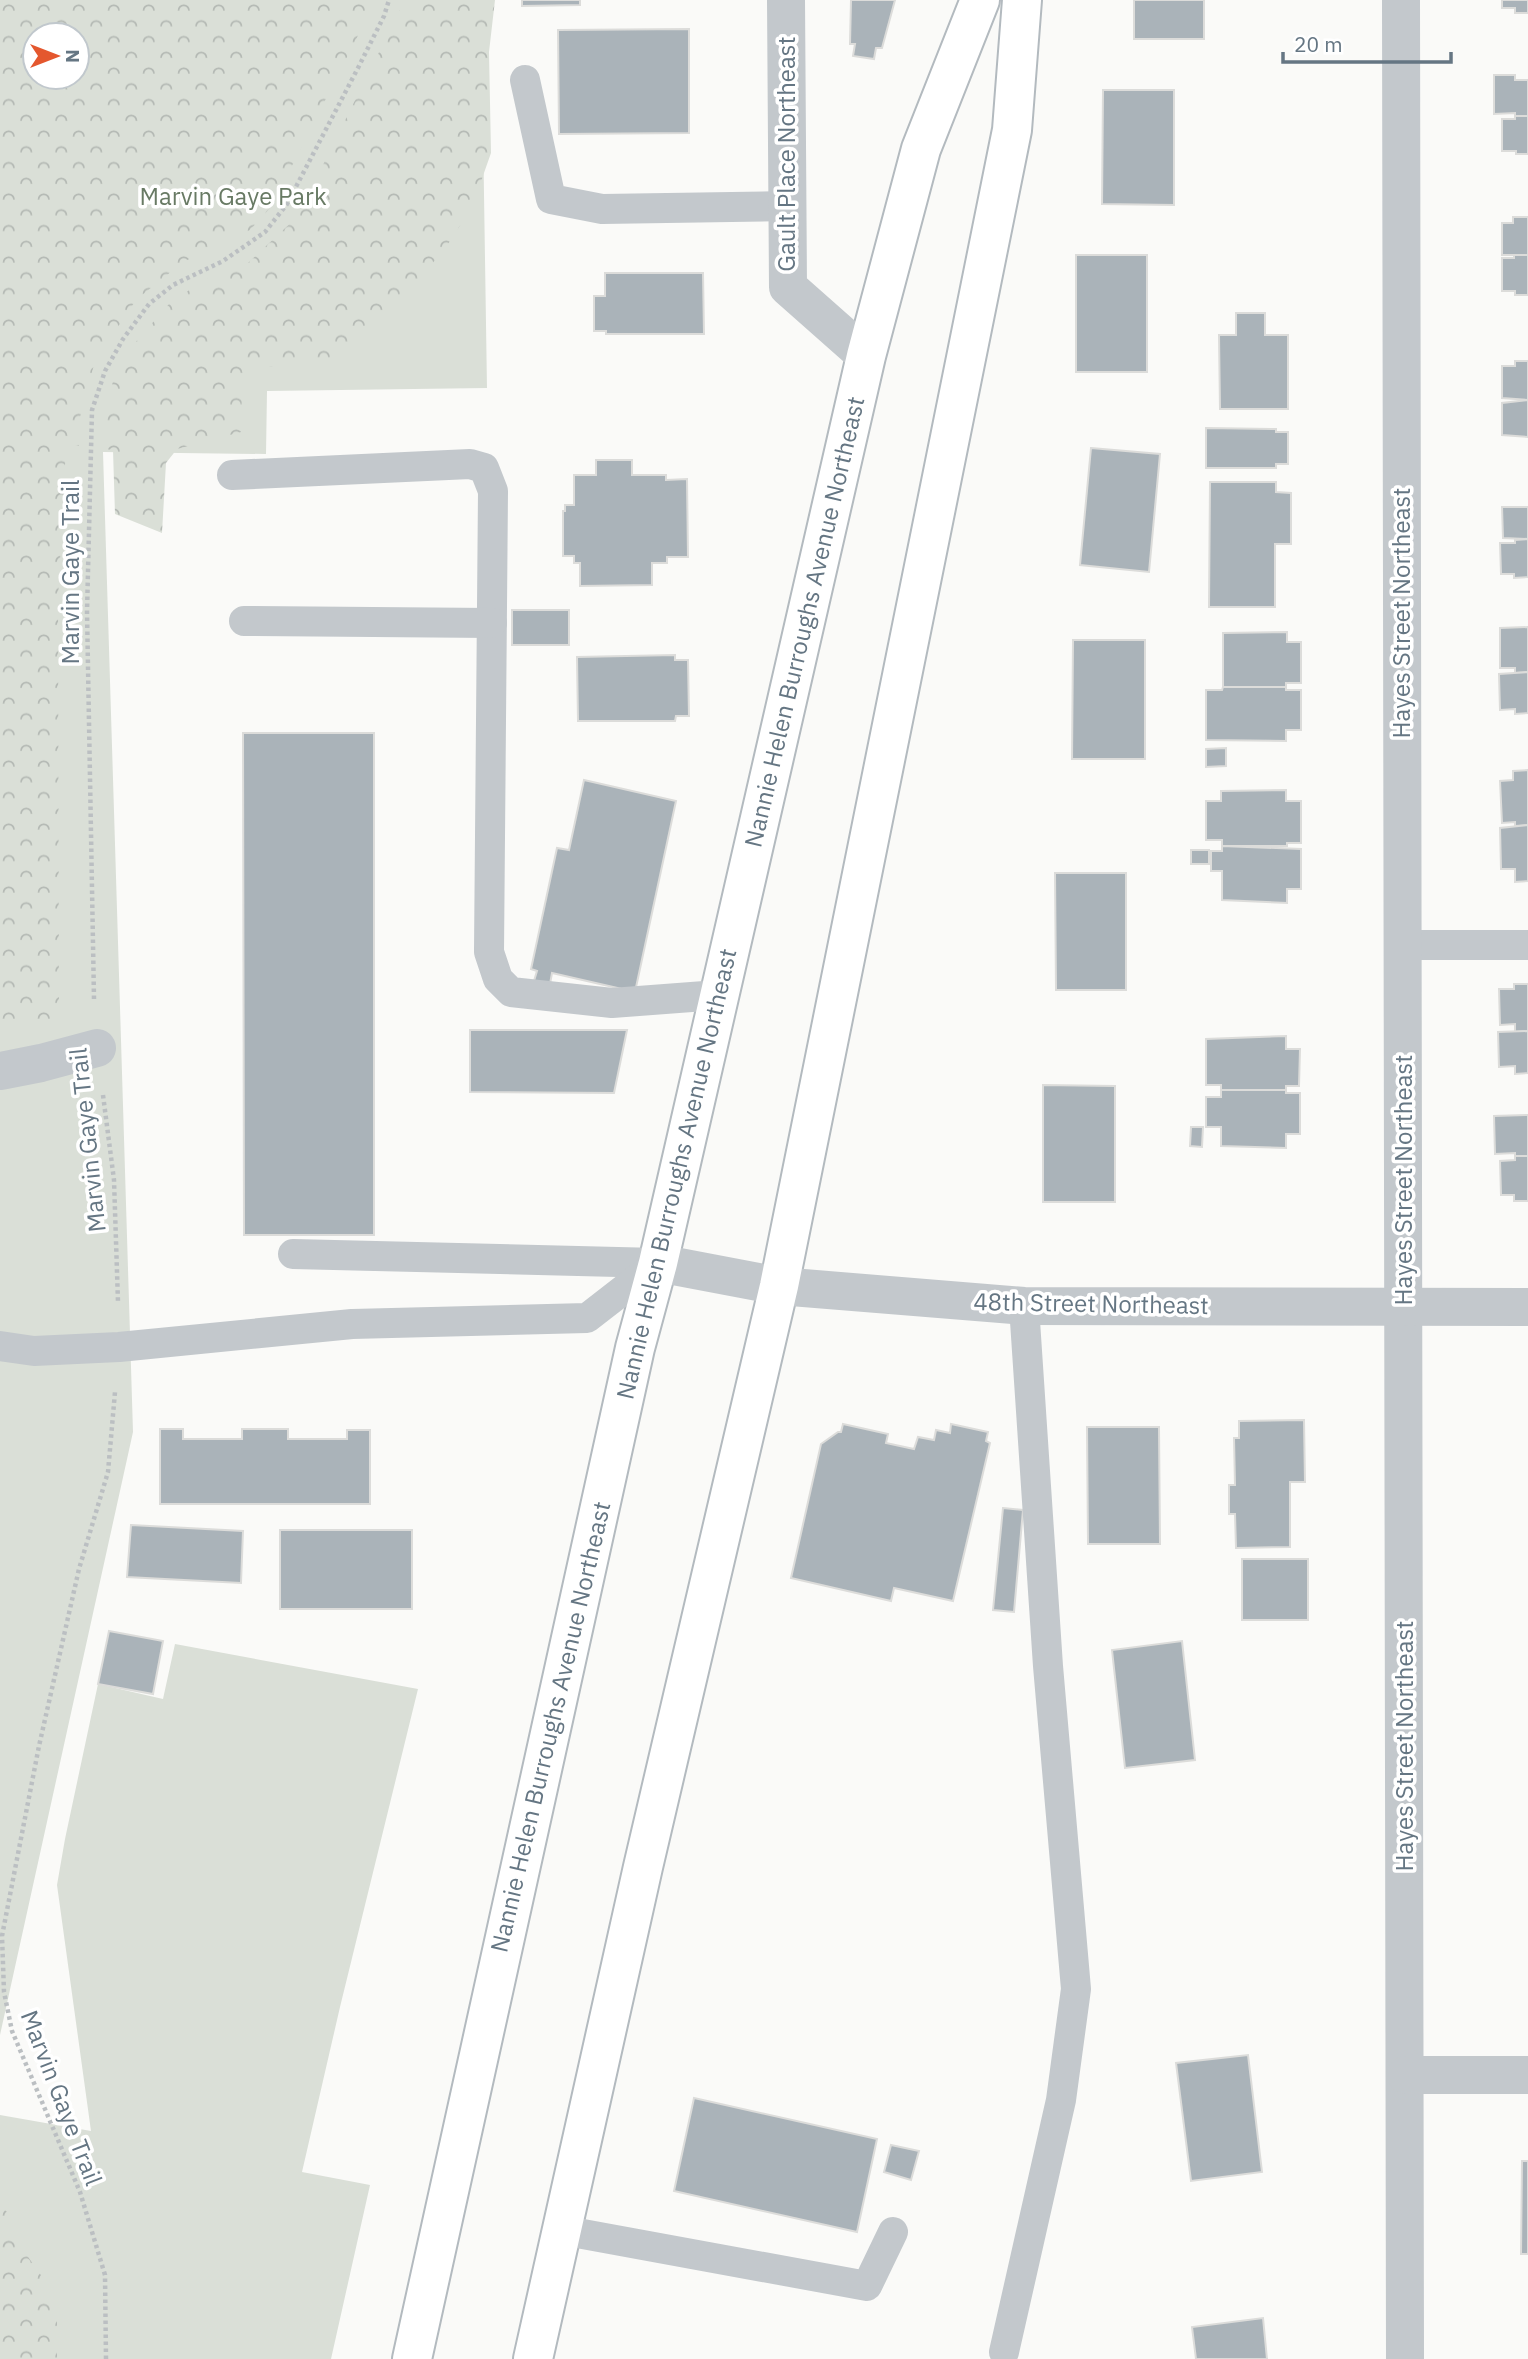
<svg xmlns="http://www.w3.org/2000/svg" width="1528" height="2359" font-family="'IBM Plex Sans',sans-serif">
	<defs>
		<pattern id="forest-crowns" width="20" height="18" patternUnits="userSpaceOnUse" patternTransform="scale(1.75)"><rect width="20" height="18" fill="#dadfd7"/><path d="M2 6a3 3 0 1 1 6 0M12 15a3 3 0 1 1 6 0" fill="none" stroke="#b4b9b4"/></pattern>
	</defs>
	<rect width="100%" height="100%" fill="#fafaf8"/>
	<!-- green -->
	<g fill="#dadfd7" fill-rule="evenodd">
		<path d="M 0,0 L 481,0 L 487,388 L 267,391 L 266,454 L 103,452 L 133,1432 L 0,2035 ZM 35,35 L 77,35 L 77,77 L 35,77 Z"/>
		<path d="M 175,1644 L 418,1689 L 340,2007 L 302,2172 L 370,2185 L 331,2359 L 0,2359 L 0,2115 L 91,2131 L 57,1885 L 65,1839 L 98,1684 L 163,1699 Z"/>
	</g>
	<!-- forest -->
	<g fill="url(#forest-crowns)" fill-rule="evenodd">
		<path d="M 0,0 L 376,0 L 271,207 L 250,230 L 183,262 L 136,300 L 95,361 L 80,417 L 79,446 L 66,446 L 58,600 L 59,1021 L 0,1022 ZM 35,35 L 77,35 L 77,77 L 35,77 Z"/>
		<path d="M 405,0 L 495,0 L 489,52 L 491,153 L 472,207 L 446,247 L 362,347 L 333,362 L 262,367 L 242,388 L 241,432 L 177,449 L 166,463 L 162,533 L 115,514 L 113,450 L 105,449 L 104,434 L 114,374 L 134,344 L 168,305 L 202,281 L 248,263 L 297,217 Z"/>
		<path d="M 0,2205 L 8,2213 L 26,2254 L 57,2298 L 57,2359 L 0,2359 Z"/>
	</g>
	<!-- building -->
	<g fill="#aab3b9" stroke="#dcdcda" stroke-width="2">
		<path d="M 522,0 L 580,0 L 580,5 L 522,6 Z"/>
		<path d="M 851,0 L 895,0 L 882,48 L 876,48 L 874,59 L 853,56 L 855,44 L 850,44 Z"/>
		<rect x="1134" y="0" width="70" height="39"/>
		<path d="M 1502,0 L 1528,0 L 1528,13 L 1515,13 L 1515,8 L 1502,8 Z"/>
		<path d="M 689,29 L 689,133 L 559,134 L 558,30 Z"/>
		<path d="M 1494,75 L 1515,75 L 1515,80 L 1528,80 L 1528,116 L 1515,116 L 1515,113 L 1494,114 Z"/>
		<path d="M 1103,90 L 1174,90 L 1174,205 L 1102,204 Z"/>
		<path d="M 1515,116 L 1528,116 L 1528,154 L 1516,154 L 1516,151 L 1502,151 L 1502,119 L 1515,119 Z"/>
		<path d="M 1513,217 L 1528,217 L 1528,255 L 1502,255 L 1502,223 L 1513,223 Z"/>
		<rect x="1076" y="255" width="71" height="117"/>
		<path d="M 1514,255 L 1528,255 L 1528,295 L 1515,295 L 1515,291 L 1502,291 L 1502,258 L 1514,258 Z"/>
		<path d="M 605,273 L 703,273 L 704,334 L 606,334 L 606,331 L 594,331 L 594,296 L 605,296 Z"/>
		<path d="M 1236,313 L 1265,313 L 1265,335 L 1288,335 L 1288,409 L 1220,409 L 1219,335 L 1236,335 Z"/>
		<path d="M 1515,361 L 1528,361 L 1528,400 L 1502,398 L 1502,366 L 1515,366 Z"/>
		<path d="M 1528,400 L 1528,437 L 1502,435 L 1502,403 Z"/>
		<path d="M 1206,428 L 1276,429 L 1276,432 L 1288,432 L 1288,464 L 1276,464 L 1276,468 L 1206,468 Z"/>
		<path d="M 1091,448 L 1160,454 L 1149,572 L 1080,565 Z"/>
		<path d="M 596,460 L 632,460 L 632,475 L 666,475 L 666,480 L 687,479 L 688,557 L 667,557 L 667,563 L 652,563 L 652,585 L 580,586 L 580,563 L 574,563 L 574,556 L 563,556 L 563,511 L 565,511 L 565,505 L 574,505 L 574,475 L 596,475 Z"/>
		<path d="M 1210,482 L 1276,482 L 1276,492 L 1291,493 L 1291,544 L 1275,544 L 1275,607 L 1209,607 Z"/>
		<path d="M 1502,507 L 1528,507 L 1528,539 L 1503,538 Z"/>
		<path d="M 1528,539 L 1528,577 L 1514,578 L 1514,574 L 1501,574 L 1500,543 L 1515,543 L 1515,540 Z"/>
		<rect x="512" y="610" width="57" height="35"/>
		<path d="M 1528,627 L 1528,672 L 1515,673 L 1515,668 L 1500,668 L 1500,628 Z"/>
		<path d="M 1287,632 L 1287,642 L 1301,642 L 1301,683 L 1286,683 L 1286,687 L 1223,687 L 1223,633 Z"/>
		<path d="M 1073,640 L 1145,640 L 1145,759 L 1072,759 Z"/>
		<path d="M 675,655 L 675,660 L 688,660 L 689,716 L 676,716 L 675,721 L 578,721 L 577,657 Z"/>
		<path d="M 1528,672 L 1528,713 L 1515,714 L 1515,709 L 1500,710 L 1499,674 Z"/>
		<path d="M 1223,687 L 1286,687 L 1286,690 L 1301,690 L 1301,730 L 1286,730 L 1286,741 L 1206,740 L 1206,690 L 1222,690 Z"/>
		<path d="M 243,733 L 374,733 L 374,1235 L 244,1235 Z"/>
		<path d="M 1226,748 L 1226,766 L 1206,767 L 1206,749 Z"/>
		<path d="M 1528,770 L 1528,825 L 1515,826 L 1515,822 L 1502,823 L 1500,781 L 1513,780 L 1513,771 Z"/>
		<path d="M 584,780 L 676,801 L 635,992 L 552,973 L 550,984 L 534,981 L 537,971 L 531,969 L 557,848 L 569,850 Z"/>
		<path d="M 1286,790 L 1286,801 L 1301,801 L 1301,843 L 1287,843 L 1287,846 L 1222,846 L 1222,840 L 1206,840 L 1206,801 L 1221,801 L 1221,791 Z"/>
		<path d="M 1528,825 L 1528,881 L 1515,882 L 1515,869 L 1501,869 L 1500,828 Z"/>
		<path d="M 1222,846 L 1301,849 L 1301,889 L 1287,889 L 1287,903 L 1222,900 L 1222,871 L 1211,871 L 1211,851 L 1222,851 Z"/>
		<rect x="1191" y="850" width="18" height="14"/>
		<path d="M 1055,873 L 1126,873 L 1126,990 L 1056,990 Z"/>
		<path d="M 1514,984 L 1528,984 L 1528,1031 L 1515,1032 L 1515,1024 L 1500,1025 L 1499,989 L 1514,989 Z"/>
		<path d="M 470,1030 L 627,1030 L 614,1093 L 470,1092 Z"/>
		<path d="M 1528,1031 L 1528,1073 L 1515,1074 L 1515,1066 L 1499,1067 L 1498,1032 Z"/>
		<path d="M 1286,1036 L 1286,1049 L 1300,1049 L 1299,1086 L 1286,1086 L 1286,1090 L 1221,1090 L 1221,1085 L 1206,1085 L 1206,1039 Z"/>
		<path d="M 1043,1085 L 1115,1086 L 1115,1202 L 1043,1202 Z"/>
		<path d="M 1221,1090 L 1286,1090 L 1286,1093 L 1300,1093 L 1300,1134 L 1286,1134 L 1286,1148 L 1221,1146 L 1221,1127 L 1206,1127 L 1206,1097 L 1221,1097 Z"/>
		<path d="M 1528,1115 L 1528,1156 L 1515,1156 L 1515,1153 L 1495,1154 L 1494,1116 Z"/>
		<path d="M 1191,1127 L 1203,1127 L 1202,1147 L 1190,1146 Z"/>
		<path d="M 1515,1156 L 1528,1156 L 1528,1201 L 1514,1201 L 1514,1195 L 1501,1195 L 1500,1161 L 1515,1160 Z"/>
		<path d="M 1304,1420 L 1305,1482 L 1290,1482 L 1290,1547 L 1236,1548 L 1235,1514 L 1229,1514 L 1229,1485 L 1235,1485 L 1234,1438 L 1239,1438 L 1239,1421 Z"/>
		<path d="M 843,1424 L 888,1434 L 886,1443 L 914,1449 L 918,1437 L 934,1440 L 936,1430 L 950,1433 L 951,1424 L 988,1432 L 986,1441 L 990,1443 L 953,1601 L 894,1588 L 891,1601 L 791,1578 L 821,1444 L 838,1432 L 841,1432 Z"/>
		<path d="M 1087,1427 L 1159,1427 L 1160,1544 L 1088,1544 Z"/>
		<path d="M 160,1429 L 183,1429 L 183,1439 L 242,1439 L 242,1429 L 288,1429 L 288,1439 L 347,1439 L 347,1430 L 370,1430 L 370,1504 L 160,1504 Z"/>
		<path d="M 1003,1508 L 1023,1510 L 1014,1612 L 993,1610 Z"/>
		<path d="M 131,1525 L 243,1531 L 241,1583 L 127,1577 Z"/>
		<rect x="280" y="1530" width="132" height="79"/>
		<rect x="1242" y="1559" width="66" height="61"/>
		<path d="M 109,1631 L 163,1641 L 153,1694 L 98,1684 Z"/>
		<path d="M 1182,1641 L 1195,1760 L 1125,1768 L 1112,1650 Z"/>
		<path d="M 1248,2055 L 1262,2172 L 1191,2181 L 1176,2063 Z"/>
		<path d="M 694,2098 L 877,2139 L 857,2232 L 674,2191 Z"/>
		<path d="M 891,2145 L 919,2151 L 911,2180 L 884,2172 Z"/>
		<path d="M 1522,2161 L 1528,2161 L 1528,2254 L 1521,2254 Z"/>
		<path d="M 1263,2318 L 1267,2359 L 1196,2359 L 1192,2327 Z"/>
	</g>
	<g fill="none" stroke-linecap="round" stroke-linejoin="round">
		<defs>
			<g id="secondary">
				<path d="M 412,2359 L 635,1348 L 658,1263 L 866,356 L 921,149 L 980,0"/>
				<path d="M 533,2359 L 643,1867 L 779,1286 L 1012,130 L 1022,0"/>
			</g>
		</defs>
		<!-- secondary casing -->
		<use href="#secondary" stroke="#b3babf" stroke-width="42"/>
		<!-- path -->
		<g stroke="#bbbfc2" stroke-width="4.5" stroke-dasharray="3.5 3.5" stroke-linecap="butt">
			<path d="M 94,999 L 87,612 L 92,410 L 105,371 L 123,339 L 149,304 L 173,285 L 223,261 L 265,232 L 287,204 L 359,66 L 384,16 L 389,0"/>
			<path d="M 103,1095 L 114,1180 L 118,1302"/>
			<path d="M 106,2359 L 105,2275 L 80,2192 L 12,2031 L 4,1992 L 2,1936 L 39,1746 L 79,1569 L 108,1472 L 115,1392"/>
		</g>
		<!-- service -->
		<g stroke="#c3c8cc" stroke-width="30">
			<path d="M 525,80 L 551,199 L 602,209 L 788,206"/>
			<path d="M 232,475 L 470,464 L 484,468 L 493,491 L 489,952 L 498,979 L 511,992 L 612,1003 L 718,995"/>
			<path d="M 244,621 L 492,623"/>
			<path d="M 1403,945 L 1528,945"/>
			<path d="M 293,1254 L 658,1263"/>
			<path d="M 0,1346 L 34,1351 L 119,1347 L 352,1324 L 587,1318 L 658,1263"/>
			<path d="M 561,2230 L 867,2286 L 893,2232"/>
			<path d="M 1004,2352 L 1061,2100 L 1076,1989 L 1048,1666 L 1024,1306"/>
		</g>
		<!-- minor -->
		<g stroke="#c3c8cc" stroke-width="38">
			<path d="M 786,0 L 788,287 L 866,356"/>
			<path d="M 1401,0 L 1405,2359"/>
			<path d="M 0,1071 L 41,1063 L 97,1048"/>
			<path d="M 658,1263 L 779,1286 L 1024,1306 L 1528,1307"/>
			<path d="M 1406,2075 L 1528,2075"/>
		</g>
		<!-- secondary -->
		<use href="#secondary" stroke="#fff" stroke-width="38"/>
	</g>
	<g text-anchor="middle" stroke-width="7" stroke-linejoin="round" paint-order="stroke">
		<!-- street labels -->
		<g font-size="24" fill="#657683" stroke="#fff">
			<text transform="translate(787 154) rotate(-90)" y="8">Gault Place Northeast</text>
			<text transform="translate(71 572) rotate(-90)" y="8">Marvin Gaye Trail</text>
			<text transform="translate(1402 613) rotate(-90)" y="8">Hayes Street Northeast</text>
			<text transform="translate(805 622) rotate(-77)" y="8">Nannie Helen Burroughs Avenue Northeast</text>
			<text transform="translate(88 1140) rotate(-96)" y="8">Marvin Gaye Trail</text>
			<text transform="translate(677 1174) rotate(-77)" y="8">Nannie Helen Burroughs Avenue Northeast</text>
			<text transform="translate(1404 1180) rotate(-90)" y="8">Hayes Street Northeast</text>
			<text transform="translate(1091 1304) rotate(1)" y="8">48th Street Northeast</text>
			<text transform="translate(551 1727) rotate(-77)" y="8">Nannie Helen Burroughs Avenue Northeast</text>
			<text transform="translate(1405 1746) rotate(-90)" y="8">Hayes Street Northeast</text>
			<text transform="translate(61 2098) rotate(69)" y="8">Marvin Gaye Trail</text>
		</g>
		<!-- park labels -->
		<g font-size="24" fill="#687a64" stroke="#fff">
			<text x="233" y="205">Marvin Gaye Park</text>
		</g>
	</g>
	<!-- north arrow -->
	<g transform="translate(56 56) rotate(90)"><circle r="33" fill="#ffffff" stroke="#c1c8cd" stroke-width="2"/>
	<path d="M0-5L12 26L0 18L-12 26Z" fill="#e4572e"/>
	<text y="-10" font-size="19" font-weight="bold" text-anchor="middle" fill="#657683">N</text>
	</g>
	<!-- scale -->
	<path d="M1283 52v10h168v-10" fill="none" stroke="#657683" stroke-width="3.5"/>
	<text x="1294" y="52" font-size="21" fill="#657683" stroke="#ffffff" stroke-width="5" paint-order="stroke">20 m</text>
</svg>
